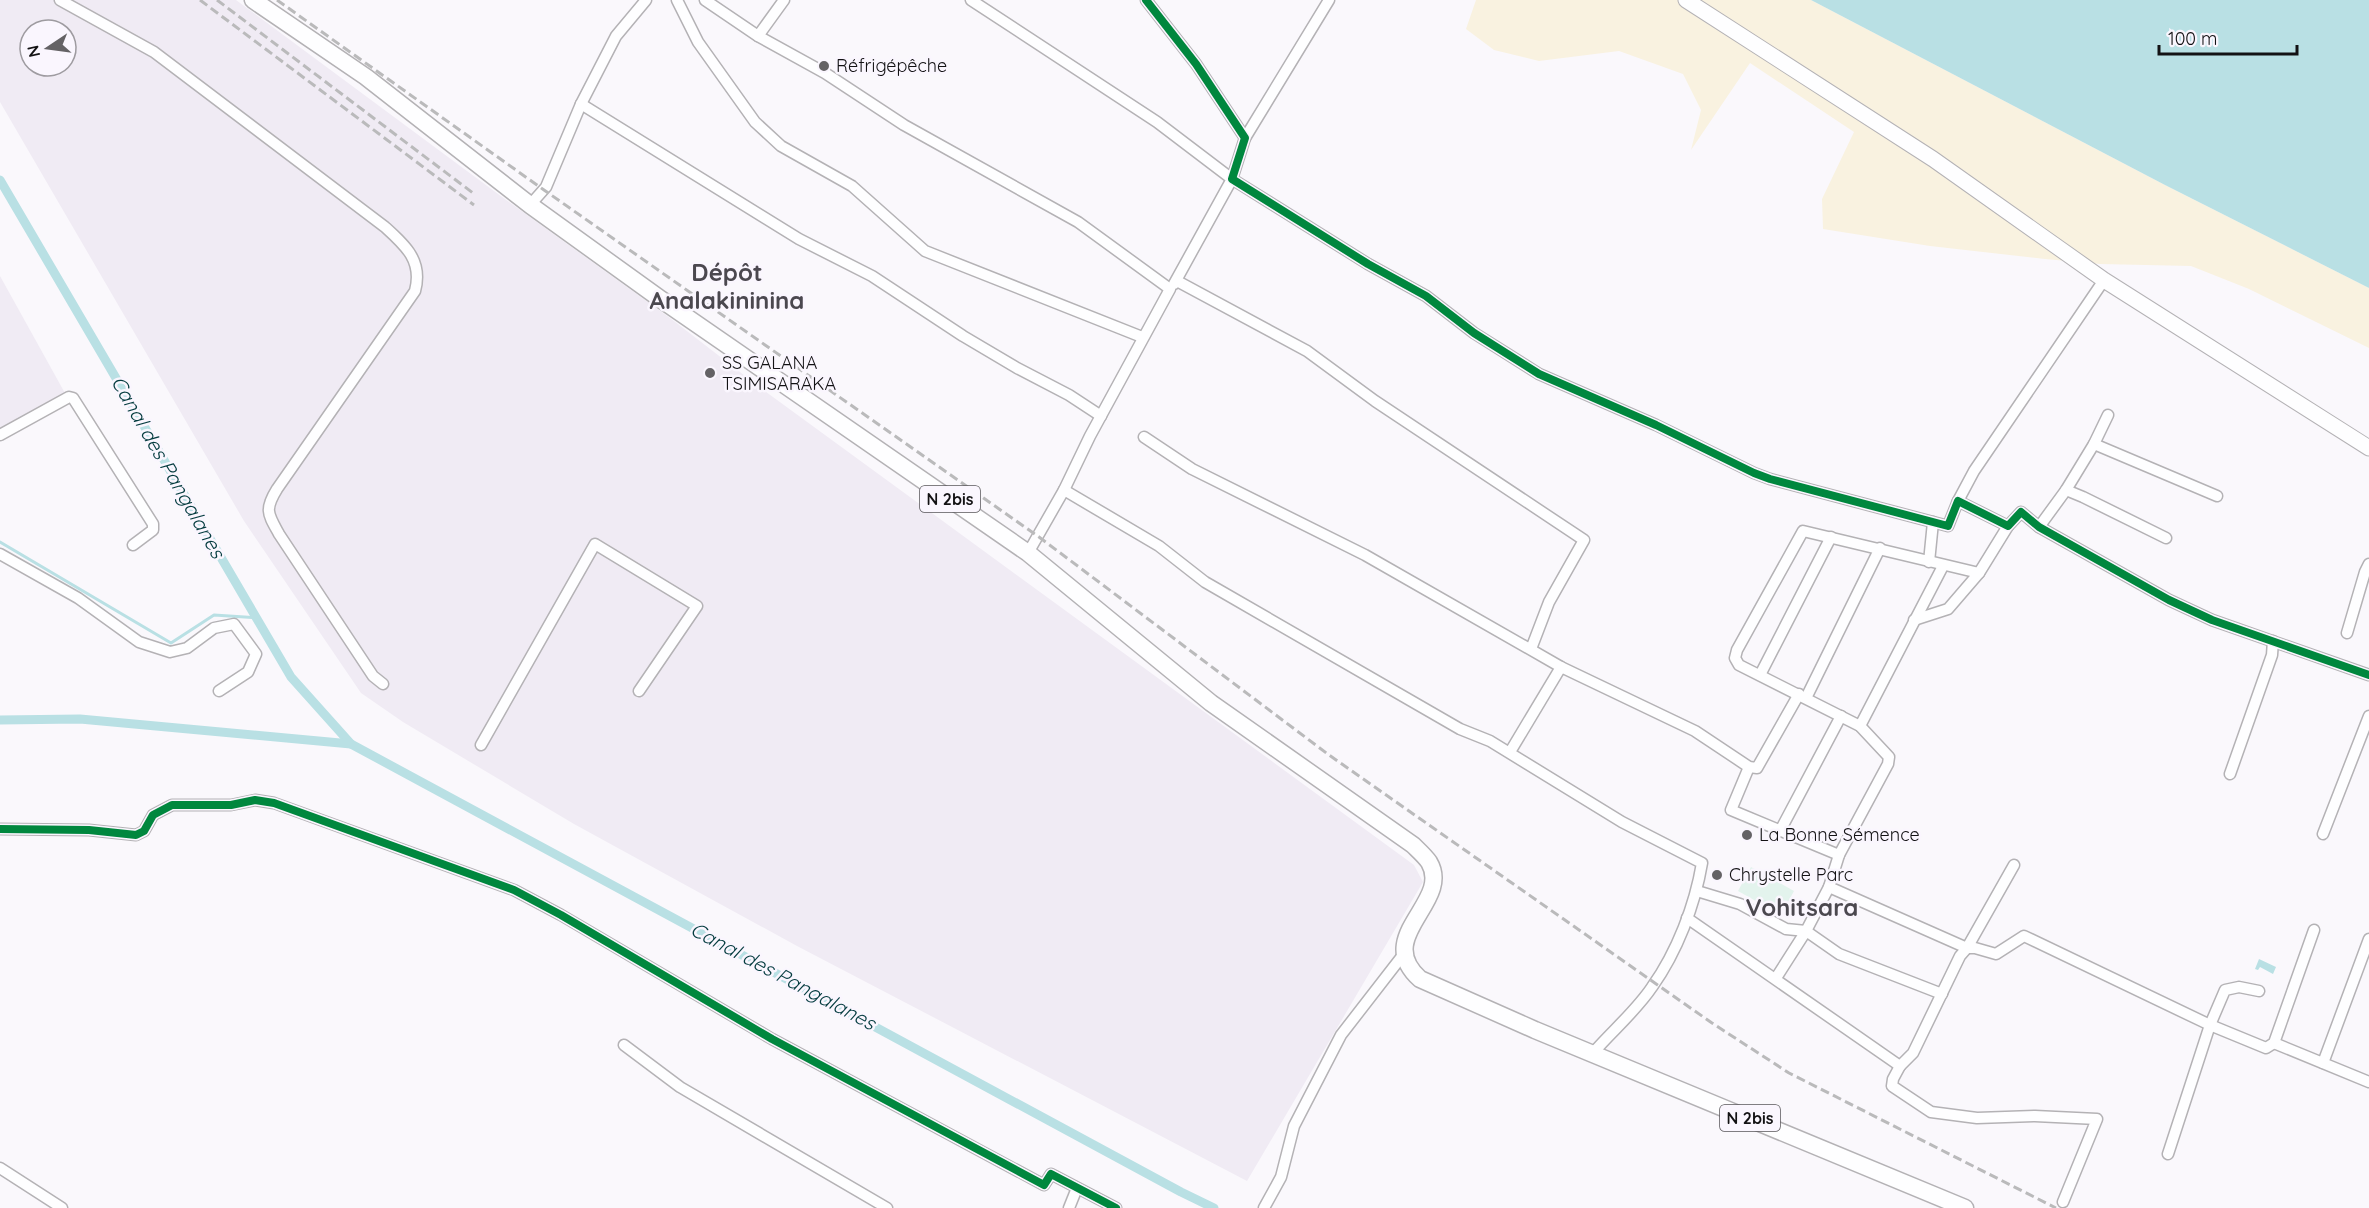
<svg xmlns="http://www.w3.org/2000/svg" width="2369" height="1208" font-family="Quicksand,sans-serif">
	<rect width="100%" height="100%" fill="#faf8fc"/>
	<!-- built -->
	<g fill="#f0ebf4" fill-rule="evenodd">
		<path d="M 0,0 L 236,0 L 498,194 L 670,318 L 762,389 L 1414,865 L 1423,882 L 1247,1181 L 797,946 L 574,824 L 403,722 L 361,693 L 244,521 L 0,102 ZM 30,30 L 66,30 L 66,66 L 30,66 Z"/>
		<path d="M 0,276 L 66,395 L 0,433 Z"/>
	</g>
	<!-- green -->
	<path fill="#e3f3ed" d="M 1751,867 L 1794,891 L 1781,915 L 1738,891 Z"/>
	<!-- sand -->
	<path fill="#f9f2e0" d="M 1476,0 L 1811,0 L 2165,185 L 2369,288 L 2369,348 L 2249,289 L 2191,266 L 2100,264 L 2045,259 L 1930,246 L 1823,229 L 1822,199 L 1854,132 L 1750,63 L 1691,150 L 1701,110 L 1683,74 L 1619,51 L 1539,61 L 1494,50 L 1466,29 Z"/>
	<!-- water -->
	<g fill="#b9e0e4">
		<path d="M 1811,0 L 2369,0 L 2369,288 L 2165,185 Z"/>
		<path d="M 2259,959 L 2276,967 L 2273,974 L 2260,967 L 2258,970 L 2255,969 Z"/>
	</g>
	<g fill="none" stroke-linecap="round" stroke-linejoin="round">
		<!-- stream -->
		<path stroke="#b9e0e4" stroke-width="3" d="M 0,542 L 171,643 L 214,615 L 258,618"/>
		<!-- canal -->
		<g stroke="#b9e0e4" stroke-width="9">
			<path d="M 0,180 L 291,677 L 351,744 L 1181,1192 L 1214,1208"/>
			<path d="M 0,720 L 80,719 L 351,744"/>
		</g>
		<defs>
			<g id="street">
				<path d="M 60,0 L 154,52 L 385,227 C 406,246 423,261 415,291 L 277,489 C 264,510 268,514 279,534 L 373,676 L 383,684"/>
				<path d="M 677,0 L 698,42 L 755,122 L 781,146 L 852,186 L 925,251 L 1142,337"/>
				<path d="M 705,0 L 758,36 L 825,73 L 904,125 L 1078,222 L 1170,289 L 1090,436 L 1064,490 L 1028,553"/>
				<path d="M 971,0 L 1157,122 L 1232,179 L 1174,284"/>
				<path d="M 1146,0 L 1196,64 L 1245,138 L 1232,179 L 1368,264 L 1426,296 L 1474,333 L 1539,374 L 1656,425 L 1754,473 L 1770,479 L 1948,526 L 1958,501 L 2008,526 L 2021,512 L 2039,527 L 2169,600 L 2212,620 L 2369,675"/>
				<path d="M 758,36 L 784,0"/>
				<path d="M 581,104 L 799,239 L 872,276 L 963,336 L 1017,368 L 1069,395 L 1101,416"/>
				<path d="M 1245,138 L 1329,0"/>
				<path d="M 530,205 L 546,187 L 581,104 L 616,36 L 646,0"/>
				<path d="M 1177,281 L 1307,351 L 1375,401 L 1584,540 L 1549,602 L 1531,649"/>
				<path d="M 0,435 L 69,397 L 73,398 L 153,524 L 153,530 L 133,545"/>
				<path d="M 1144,437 L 1192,469 L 1365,555 L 1561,667 L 1695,731 L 1749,767 L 1757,768 L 1799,694"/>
				<path d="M 2094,444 L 2217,496"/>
				<path d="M 1064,490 L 1159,546 L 1205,582 L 1460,729 L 1490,741 L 1622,822 L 1702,863 C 1695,905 1677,952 1652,987 C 1636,1011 1612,1031 1593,1053"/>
				<path d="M 2066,490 L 2083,497 L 2166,538"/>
				<path d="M 1958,501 L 1974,471 L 2104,280"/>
				<path d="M 2039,527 L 2066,490 L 2094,444 L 2108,415"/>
				<path d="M 0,554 L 78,598 L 139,642 L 170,652 L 187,648 L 214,628 L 234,624 L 256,654 L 248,672 L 219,691"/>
				<path d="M 1929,562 L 1933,522"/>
				<path d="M 1914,620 L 1948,609 L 1979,573 L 2008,526"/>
				<path d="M 2347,633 L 2365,572 L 2369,564"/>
				<path d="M 1760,675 L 1831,537"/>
				<path d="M 1806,698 L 1880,548"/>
				<path d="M 1860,726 L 1943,566"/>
				<path d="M 481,745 L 595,544 L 697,606 L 639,691"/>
				<path d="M 1510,752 L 1561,667"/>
				<path d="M 1749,767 L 1731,810 L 1839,855"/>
				<path d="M 2230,774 L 2272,655 L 2273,641"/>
				<path d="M 0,829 L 89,830 L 136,835 L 144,831 L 153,815 L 172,805 L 231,805 L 255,800 L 274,803 L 514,890 L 561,915 L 772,1039 L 1044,1185 L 1051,1174 L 1116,1208"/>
				<path d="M 1780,831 L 1841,716"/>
				<path d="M 2323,834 L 2369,716"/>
				<path d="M 1829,887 L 1967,948 L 1975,948 L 1996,954 L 2024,936 L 2210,1025 L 2266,1048 L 2274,1043 L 2314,930"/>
				<path d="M 1697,891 L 1740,904 L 1786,929 L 1806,931 L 1829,887 L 1839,855 L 1888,764 L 1889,757 L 1860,726 L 1739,665 L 1735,658 L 1737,650 L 1803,531 L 1979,573"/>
				<path d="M 1687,918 L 1900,1066 L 1913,1053 L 1960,956 L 1967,948 L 2014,865"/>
				<path d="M 1776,978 L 1806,931 L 1839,954 L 1942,994"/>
				<path d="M 2274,1043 L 2369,1082"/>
				<path d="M 624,1045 L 680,1087 L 887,1208"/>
				<path d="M 2323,1063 L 2369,939"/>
				<path d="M 1900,1066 L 1893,1079 L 1892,1086 L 1931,1112 L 1977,1118 L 2035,1116 L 2097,1119 L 2063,1202"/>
				<path d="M 2168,1154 L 2210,1025 L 2225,990 L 2239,987 L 2259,991"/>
				<path d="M 0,1168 L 62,1208"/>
				<path d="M 1069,1208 L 1077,1188"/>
				<path d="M 1264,1208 L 1281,1177 L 1294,1126 L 1341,1035 L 1403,955"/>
			</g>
			<path id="secondary" d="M 1686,0 L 1933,159 L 2104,280 L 2369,448"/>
			<path id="primary" d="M 253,0 L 366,77 L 530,205 L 659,298 L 1028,553 L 1211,703 L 1413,845 C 1418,850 1425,856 1429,862 C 1453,902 1372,936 1420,979 L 1535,1030 L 1965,1208"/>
		</defs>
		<!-- street casing -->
		<use href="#street" stroke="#b4b2b5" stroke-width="13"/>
		<!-- secondary casing -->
		<use href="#secondary" stroke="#b4b2b5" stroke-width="17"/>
		<!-- primary casing -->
		<use href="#primary" stroke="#b4b2b5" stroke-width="19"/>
		<!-- street -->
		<use href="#street" stroke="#fefeff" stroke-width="10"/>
		<!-- secondary -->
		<use href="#secondary" stroke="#fefeff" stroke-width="15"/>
		<!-- primary -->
		<use href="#primary" stroke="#fefeff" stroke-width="16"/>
		<!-- rail -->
		<g stroke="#bababb" stroke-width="3" stroke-dasharray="9 4.5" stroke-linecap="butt">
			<path d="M 200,0 L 474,205"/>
			<path d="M 217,0 L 473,193"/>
			<path d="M 277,0 L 544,190 L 1039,537 L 1329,755 L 1712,1023 L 1789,1073 L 2056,1208"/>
		</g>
		<defs>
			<g id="cycleway">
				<path d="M 1146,0 L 1196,64 L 1245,138 L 1232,179 L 1368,264 L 1426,296 L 1474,333 L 1539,374 L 1656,425 L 1754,473 L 1770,479 L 1948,526 L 1958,501 L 2008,526 L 2021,512 L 2039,527 L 2169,600 L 2212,620 L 2369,675"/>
				<path d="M 0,829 L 89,830 L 136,835 L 144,831 L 153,815 L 172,805 L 231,805 L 255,800 L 274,803 L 514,890 L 561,915 L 772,1039 L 1044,1185 L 1051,1174 L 1116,1208"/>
			</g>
		</defs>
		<!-- cycleway casing -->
		<use href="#cycleway" stroke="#faf6fe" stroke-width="11"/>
		<!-- cycleway -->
		<use href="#cycleway" stroke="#00873e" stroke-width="8"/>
	</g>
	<!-- markers -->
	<g fill="#646265" stroke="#faf6fe" stroke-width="2">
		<circle cx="824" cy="66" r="6"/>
		<circle cx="710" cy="373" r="6"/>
		<circle cx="1747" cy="835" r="6"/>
		<circle cx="1717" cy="875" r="6"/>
	</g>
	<g text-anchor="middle" stroke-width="5" stroke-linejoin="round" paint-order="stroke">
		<!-- shield labels -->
		<g fill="#faf6fe" stroke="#58565a" stroke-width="1.5">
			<rect x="920" y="486" width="60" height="26" rx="4.5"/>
			<rect x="1720" y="1105" width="60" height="26" rx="4.5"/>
		</g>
		<g font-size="16" font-weight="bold" fill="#131214">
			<text x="950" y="505">N 2bis</text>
			<text x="1750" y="1124">N 2bis</text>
		</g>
		<!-- poi labels -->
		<g font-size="18" fill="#131214" stroke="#faf6fe" text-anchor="start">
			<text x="836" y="72">Réfrigépêche</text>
			<text x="722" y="369">SS GALANA<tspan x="722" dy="21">TSIMISARAKA</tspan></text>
			<text x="1759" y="841">La Bonne Sémence</text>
			<text x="1729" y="881">Chrystelle Parc</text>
		</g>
		<!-- water labels -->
		<g font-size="20" font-style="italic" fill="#033b3e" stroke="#faf6fe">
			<text transform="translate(168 467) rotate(60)" y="7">Canal des Pangalanes</text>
			<text transform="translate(783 976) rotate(28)" y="7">Canal des Pangalanes</text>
		</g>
		<!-- district labels -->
		<g font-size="24" font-weight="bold" fill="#4b484f" stroke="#faf6fe">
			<text x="727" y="281">Dépôt<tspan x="727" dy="28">Analakininina</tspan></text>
			<text x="1802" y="916">Vohitsara</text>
		</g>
	</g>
	<!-- north arrow -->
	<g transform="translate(48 48) rotate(257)"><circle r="28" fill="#faf6fe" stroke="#9e9ba0" stroke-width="1.5"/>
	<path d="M0-4.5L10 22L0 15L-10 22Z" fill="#646265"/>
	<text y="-9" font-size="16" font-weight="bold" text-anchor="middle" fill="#131214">N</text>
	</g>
	<!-- scale -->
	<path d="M2159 45v9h138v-9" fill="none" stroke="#131214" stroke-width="3"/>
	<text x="2168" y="45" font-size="18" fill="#131214" stroke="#faf6fe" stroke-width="4.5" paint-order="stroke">100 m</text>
</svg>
